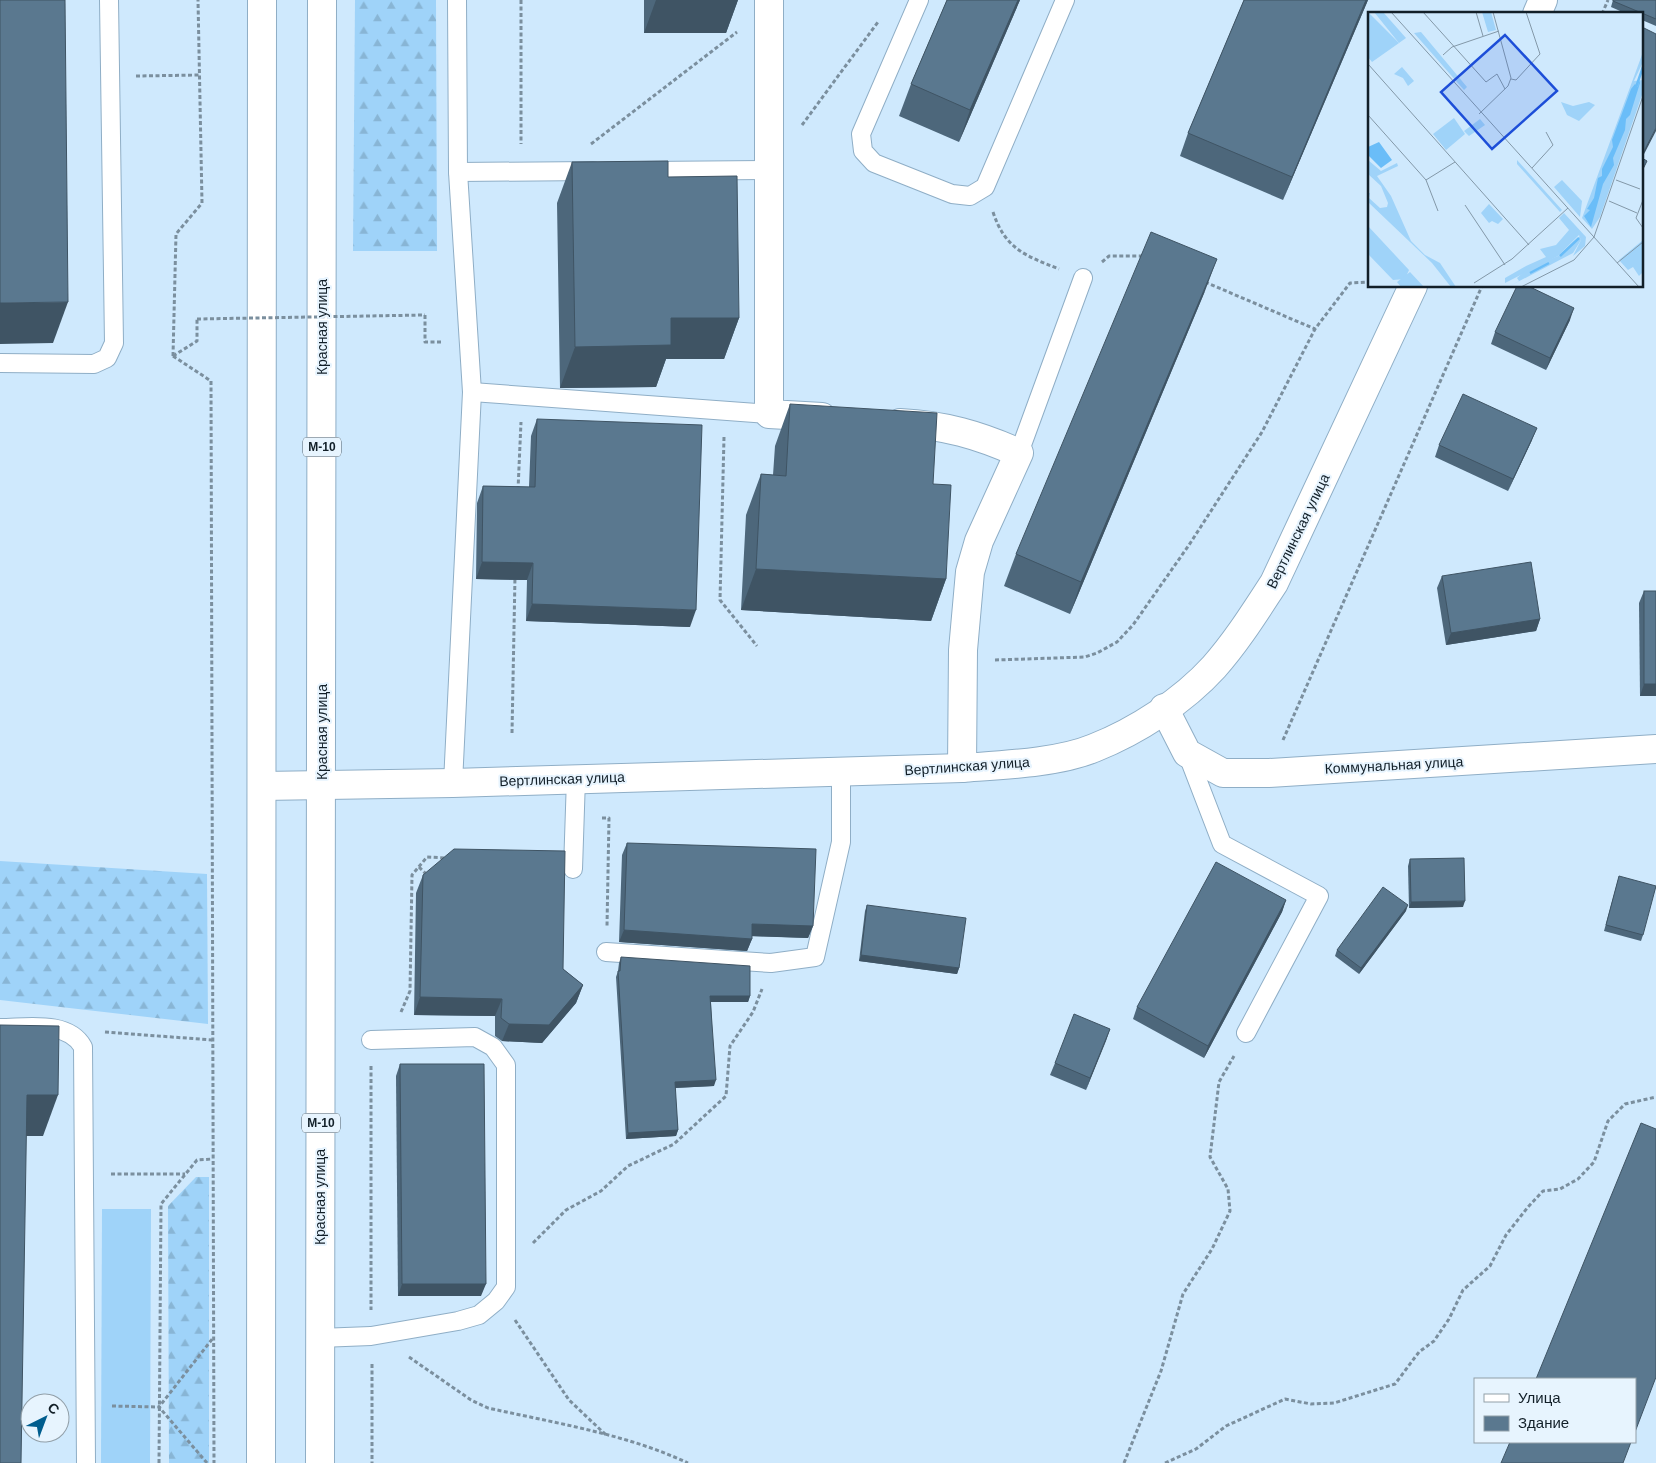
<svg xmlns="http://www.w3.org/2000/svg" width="1656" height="1463" font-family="Helvetica,sans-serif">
	<defs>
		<pattern id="forest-firs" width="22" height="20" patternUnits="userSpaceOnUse" patternTransform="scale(1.25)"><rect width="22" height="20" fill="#9fd3f9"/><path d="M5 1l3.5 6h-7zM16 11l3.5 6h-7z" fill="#88b5d5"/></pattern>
	</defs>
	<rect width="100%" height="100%" fill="#cfe9fd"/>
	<!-- grass -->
	<path fill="#9fd3f9" d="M 102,1209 L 151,1209 L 150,1463 L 101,1463 Z"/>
	<!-- forest -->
	<g fill="url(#forest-firs)">
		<path d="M 355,0 L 436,0 L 437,251 L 353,251 Z"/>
		<path d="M 0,861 L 207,874 L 208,1024 L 0,1000 Z"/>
		<path d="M 196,1177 L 209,1177 L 209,1463 L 169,1463 L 168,1206 Z"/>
	</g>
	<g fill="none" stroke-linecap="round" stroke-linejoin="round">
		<defs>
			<g id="lane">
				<path d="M 919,0 L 861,134 L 863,151 L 874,163 L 952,194 L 970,196 L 985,187 L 1065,0"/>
				<path d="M 646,171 L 769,170"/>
				<path d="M 458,172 L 593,171"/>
				<path d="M 0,363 L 94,364 L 107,358 L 114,343 L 109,0"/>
				<path d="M 472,392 L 769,414"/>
				<path d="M 1019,453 L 1083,278"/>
				<path d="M 1187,753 L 1222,844 L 1319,896 L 1246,1033"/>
				<path d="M 453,783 L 472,392 L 458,172 L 457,0"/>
				<path d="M 573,869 L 576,778"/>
				<path d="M 606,952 L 771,963 L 815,957 L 841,842 L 841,772"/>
				<path d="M 0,1028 C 27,1028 68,1020 83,1047 L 86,1463"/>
				<path d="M 319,1338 L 371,1336 L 458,1321 L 479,1315 L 496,1301 L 506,1287 L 506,1065 L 493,1047 L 475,1037 L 371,1040"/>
			</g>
			<g id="street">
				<path d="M 769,0 L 769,414 L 822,417"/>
				<path d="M 900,423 C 944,425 979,435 1019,453 L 979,541 L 970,572 L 963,650 L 962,768"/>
				<path d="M 1164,708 L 1187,753 L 1223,773 L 1269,773 L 1656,749"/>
			</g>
			<g id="secondary">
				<path d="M 1537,14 L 1543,0"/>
				<path d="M 262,786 L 453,783 L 962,768 C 1002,765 1058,763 1094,748 C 1137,731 1183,701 1214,667 C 1237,641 1255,612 1274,583 L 1413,286"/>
			</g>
			<g id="highway">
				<path d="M 261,1463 L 262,0"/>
				<path d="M 320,1463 L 322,0"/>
			</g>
		</defs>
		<!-- lane casing -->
		<use href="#lane" stroke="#8faec6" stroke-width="20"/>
		<!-- street casing -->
		<use href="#street" stroke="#8faec6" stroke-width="30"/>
		<!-- secondary casing -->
		<use href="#secondary" stroke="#8faec6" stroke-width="30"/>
		<!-- highway casing -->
		<use href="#highway" stroke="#8faec6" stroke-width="30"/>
		<!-- path -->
		<g stroke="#7b8f9e" stroke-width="3" stroke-dasharray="4 2.5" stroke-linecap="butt">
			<path d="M 521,0 L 521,144"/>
			<path d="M 1602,14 L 1608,0"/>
			<path d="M 136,76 L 200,75"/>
			<path d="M 802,125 L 878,22"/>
			<path d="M 591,144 L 737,32"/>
			<path d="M 993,212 C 1005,249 1026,256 1059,269"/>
			<path d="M 1102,262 L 1109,256 L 1144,256"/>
			<path d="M 1205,282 L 1315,329"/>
			<path d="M 425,315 L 425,342 L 441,342"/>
			<path d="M 173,356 L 211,381 L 214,1463"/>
			<path d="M 173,356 L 176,234 L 202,203 L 198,0"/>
			<path d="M 173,356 L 197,341 L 197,319"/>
			<path d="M 724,437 L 720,600 L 757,646"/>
			<path d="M 518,490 L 521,422"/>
			<path d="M 995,660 L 1085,657 L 1097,653 L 1117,642 L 1133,625 L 1189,545 L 1262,432 L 1315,329 L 1350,283 L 1370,282"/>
			<path d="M 512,733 L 515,576"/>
			<path d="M 1283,740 L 1482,286"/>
			<path d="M 602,818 L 609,818 L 607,926"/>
			<path d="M 419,867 L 428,876"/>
			<path d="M 401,1012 L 410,991 L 412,875 L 427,857 L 446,858"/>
			<path d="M 105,1032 L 212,1040"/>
			<path d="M 371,1066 L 371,1310"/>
			<path d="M 111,1174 L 185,1174"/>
			<path d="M 533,1243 L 566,1210 L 601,1191 L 628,1166 L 674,1144 L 726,1096 L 730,1046 L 753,1012 L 762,989"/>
			<path d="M 515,1320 L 569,1400 L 606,1435"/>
			<path d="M 409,1357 L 471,1400 L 488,1408 C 555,1423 626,1434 688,1463"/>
			<path d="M 372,1364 L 372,1463"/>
			<path d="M 112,1406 L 159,1407"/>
			<path d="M 159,1463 L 161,1204 L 197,1160 L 212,1159"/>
			<path d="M 207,1463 L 159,1407 L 213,1338"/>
			<path d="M 1124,1463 L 1161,1371 L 1183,1294 L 1212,1249 L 1230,1211 L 1228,1189 L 1210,1157 L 1219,1082 L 1234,1056"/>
			<path d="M 1165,1463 L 1196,1449 L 1226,1426 L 1285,1399 L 1311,1404 L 1334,1403 L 1395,1384 L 1419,1352 L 1434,1341 L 1449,1319 L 1463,1290 L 1490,1266 L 1506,1235 L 1528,1207 L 1543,1191 L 1560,1189 L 1578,1179 L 1594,1162 L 1608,1121 L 1625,1104 L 1656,1097"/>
		</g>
		<!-- lane -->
		<use href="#lane" stroke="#fff" stroke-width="18"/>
		<!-- street -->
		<use href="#street" stroke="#fff" stroke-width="28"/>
		<!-- secondary -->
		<use href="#secondary" stroke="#fff" stroke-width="28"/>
		<!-- highway -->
		<use href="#highway" stroke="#fff" stroke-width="28"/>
		<!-- path-bridge -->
		<path stroke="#7b8f9e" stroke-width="3" stroke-dasharray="4 2.5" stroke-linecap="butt" d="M 197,319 L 425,315"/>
	</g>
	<!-- wall -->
	<g fill="#4d677b">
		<path d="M 644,0 L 738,0 L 726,33 L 644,33 Z"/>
		<path d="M 947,0 L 1020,0 L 959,142 L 899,116 L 911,84 Z"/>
		<path d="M 1244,0 L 1368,0 L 1283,200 L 1180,156 L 1188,133 Z"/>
		<path d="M 1613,0 L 1656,0 L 1656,26 L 1642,20 L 1642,14 L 1627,14 L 1611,7 Z"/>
		<path d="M 572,162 L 668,177 L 739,318 L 724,359 L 666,359 L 656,387 L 560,388 L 557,203 Z"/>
		<path d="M 1205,291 L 1070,614 L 1004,586 L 1016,554 Z"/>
		<path d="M 1570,320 L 1546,370 L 1491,344 L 1495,332 Z"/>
		<path d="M 790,404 L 933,484 L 946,579 L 931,621 L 741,610 L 746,515 L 761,474 L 773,475 L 775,446 Z"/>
		<path d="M 537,419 L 690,627 L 526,621 L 527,580 L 476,579 L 477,503 L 483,486 L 529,487 L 531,436 Z"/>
		<path d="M 1532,440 L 1508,491 L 1435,457 L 1439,445 Z"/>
		<path d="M 1442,576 L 1540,619 L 1536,631 L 1446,645 L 1437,588 Z"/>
		<path d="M 1644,591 L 1656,696 L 1640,696 L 1639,603 Z"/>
		<path d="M 627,843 L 813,926 L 808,938 L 752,936 L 752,939 L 747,951 L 619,942 L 622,855 Z"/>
		<path d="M 1410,859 L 1463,907 L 1409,908 L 1408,866 Z"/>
		<path d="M 423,875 L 563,969 L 583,985 L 576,1003 L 542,1043 L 502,1041 L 495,1036 L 495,1016 L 414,1015 L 416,893 Z"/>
		<path d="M 1619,876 L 1643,935 L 1641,941 L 1604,931 Z"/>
		<path d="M 1286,900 L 1282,912 L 1204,1058 L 1133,1019 L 1137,1007 Z"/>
		<path d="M 867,905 L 959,968 L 957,974 L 859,961 L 865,911 Z"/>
		<path d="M 1406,911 L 1359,974 L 1335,956 L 1337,950 Z"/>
		<path d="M 621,957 L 750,996 L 748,1002 L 711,1002 L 714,1086 L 675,1088 L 678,1130 L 676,1136 L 626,1139 L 616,977 L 618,971 L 619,963 Z"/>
		<path d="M 1110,1029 L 1086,1090 L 1050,1075 L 1055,1063 Z"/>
		<path d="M 400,1064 L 481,1296 L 398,1296 L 396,1076 Z"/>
	</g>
	<!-- shaded-wall -->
	<g fill="#3f5464">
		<path d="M 656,0 L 738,0 L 726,33 L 644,33 Z"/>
		<path d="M 1018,0 L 1020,0 L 959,142 L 970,110 Z"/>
		<path d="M 1366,0 L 1368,0 L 1283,200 L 1292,177 Z"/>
		<path d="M 1656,128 L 1656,131 L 1642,158 L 1642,155 Z"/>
		<path d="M 1217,259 L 1205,291 L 1070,614 L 1081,582 Z"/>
		<path d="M 68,302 L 53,343 L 0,344 L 0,303 Z"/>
		<path d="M 1574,308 L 1570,320 L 1546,370 L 1550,358 Z"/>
		<path d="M 671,318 L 739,318 L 724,359 L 666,359 L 656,387 L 560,388 L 575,347 Z"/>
		<path d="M 1537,428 L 1532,440 L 1508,491 L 1513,479 Z"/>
		<path d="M 482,562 L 533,563 L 527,580 L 476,579 Z"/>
		<path d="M 756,569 L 946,579 L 931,621 L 741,610 Z"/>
		<path d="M 532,604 L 696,610 L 690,627 L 526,621 Z"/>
		<path d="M 1540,619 L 1536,631 L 1446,645 L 1451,633 Z"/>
		<path d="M 1644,684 L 1656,684 L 1656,696 L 1640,696 Z"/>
		<path d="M 1286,900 L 1282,912 L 1204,1058 L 1208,1046 Z"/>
		<path d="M 1465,901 L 1463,907 L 1409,908 L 1411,902 Z"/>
		<path d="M 1408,905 L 1406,911 L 1359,974 L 1361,968 Z"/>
		<path d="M 752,924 L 813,926 L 808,938 L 747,936 Z"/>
		<path d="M 624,930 L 752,939 L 747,951 L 619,942 Z"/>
		<path d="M 861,955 L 959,968 L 957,974 L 859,961 Z"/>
		<path d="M 583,985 L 576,1003 L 542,1043 L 502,1041 L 509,1024 Z"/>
		<path d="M 710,996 L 750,996 L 748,1002 L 708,1002 Z"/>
		<path d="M 420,997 L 502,999 L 495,1016 L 414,1015 Z"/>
		<path d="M 1110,1029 L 1106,1041 L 1086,1090 L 1090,1078 Z"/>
		<path d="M 716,1080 L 714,1086 L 673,1088 L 675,1082 Z"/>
		<path d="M 27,1095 L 58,1095 L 43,1136 L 12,1136 Z"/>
		<path d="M 678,1130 L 676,1136 L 626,1139 L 628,1133 Z"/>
		<path d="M 402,1284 L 486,1284 L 481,1296 L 398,1296 Z"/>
	</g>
	<!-- building -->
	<g fill="#5a788f" stroke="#3f5464">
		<path d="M 0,0 L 65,0 L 68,302 L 0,303 Z"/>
		<path d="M 947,0 L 1018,0 L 970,110 L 911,84 Z"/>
		<path d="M 1244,0 L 1366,0 L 1292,177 L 1188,133 Z"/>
		<path d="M 1613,0 L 1656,0 L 1656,19 L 1613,1 Z"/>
		<path d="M 1642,27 L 1656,34 L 1656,128 L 1642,155 Z"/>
		<path d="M 1642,158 L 1647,161 L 1642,171 Z"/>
		<path d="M 668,161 L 668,177 L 737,176 L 739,318 L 671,318 L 671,345 L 575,347 L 572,162 Z"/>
		<path d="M 1151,232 L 1217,259 L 1081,582 L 1016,554 Z"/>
		<path d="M 1517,286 L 1528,286 L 1574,308 L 1550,358 L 1495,332 Z"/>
		<path d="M 1463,394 L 1537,428 L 1513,479 L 1439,445 Z"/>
		<path d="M 790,404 L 937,413 L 933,484 L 951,485 L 946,579 L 756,569 L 761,474 L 786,476 Z"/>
		<path d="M 537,419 L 702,425 L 696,610 L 532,604 L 533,563 L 482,562 L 483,486 L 535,487 Z"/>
		<path d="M 1531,562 L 1540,619 L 1451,633 L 1442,576 Z"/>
		<rect x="1644" y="591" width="12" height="93"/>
		<path d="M 627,843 L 816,849 L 813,926 L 752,924 L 752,939 L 624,930 Z"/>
		<path d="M 454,849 L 565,851 L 563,969 L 583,985 L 549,1025 L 509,1024 L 501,1018 L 502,999 L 420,997 L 423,875 Z"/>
		<path d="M 1464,858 L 1465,901 L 1411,902 L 1410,859 Z"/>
		<path d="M 1216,862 L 1286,900 L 1208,1046 L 1137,1007 Z"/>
		<path d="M 1619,876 L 1656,886 L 1643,935 L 1606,925 Z"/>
		<path d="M 1383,887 L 1408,905 L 1361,968 L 1337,950 Z"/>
		<path d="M 867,905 L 966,918 L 959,968 L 861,955 Z"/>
		<path d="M 621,957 L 750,966 L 750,996 L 710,996 L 716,1080 L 675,1082 L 678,1130 L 628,1133 L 618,971 L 620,971 Z"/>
		<path d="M 1074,1014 L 1110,1029 L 1090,1078 L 1055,1063 Z"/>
		<path d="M 0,1025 L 59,1026 L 58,1095 L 27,1095 L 21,1463 L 0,1463 Z"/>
		<path d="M 400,1064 L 484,1064 L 486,1284 L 402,1284 Z"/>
		<path d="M 1641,1123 L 1656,1129 L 1656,1377 L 1635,1432 L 1635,1379 L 1536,1379 Z"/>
		<path d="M 1510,1442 L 1631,1442 L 1623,1463 L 1501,1463 Z"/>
	</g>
	<g text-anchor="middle" stroke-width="4" stroke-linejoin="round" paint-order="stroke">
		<!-- shield labels -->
		<g fill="#e7f4fe" stroke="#525f68" stroke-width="1">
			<rect x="303" y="437.5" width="38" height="19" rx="4"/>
			<rect x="302" y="1113.5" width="38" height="19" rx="4"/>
		</g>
		<g font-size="12" font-weight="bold" fill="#121f28">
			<text x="322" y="451">М-10</text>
			<text x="321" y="1127">М-10</text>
		</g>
		<!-- street labels -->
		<g font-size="14" fill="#121f28" stroke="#e7f4fe">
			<text transform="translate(322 327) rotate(-90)" y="5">Красная улица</text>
			<text transform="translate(1298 531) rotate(-64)" y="5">Вертлинская улица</text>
			<text transform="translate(322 732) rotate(-90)" y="5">Красная улица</text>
			<text transform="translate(1394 765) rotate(-3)" y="5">Коммунальная улица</text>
			<text transform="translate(967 766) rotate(-4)" y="5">Вертлинская улица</text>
			<text transform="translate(562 779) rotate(-2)" y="5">Вертлинская улица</text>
			<text transform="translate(320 1197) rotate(-90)" y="5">Красная улица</text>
		</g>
	</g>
	<!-- overview -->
	<g transform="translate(1368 12)">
		<rect width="275" height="275" fill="#cfe9fd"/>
		<path d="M 0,0 L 31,31 L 4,50 L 0,45 ZM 86,106 L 97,122 L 78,138 L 65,122 Z" fill="#9fd3f9"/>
		<path d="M 114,0 L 123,0 L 128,18 L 120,20 ZM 53,20 L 99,75 L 96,78 L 46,21 ZM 275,40 L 274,52 L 266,69 L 275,68 L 275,80 L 232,205 L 224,217 L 214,206 ZM 112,107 L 117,113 L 101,124 L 96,119 ZM 149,148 L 194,198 L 192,200 L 149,152 ZM 194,168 L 214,189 L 212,205 L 186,175 ZM 121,192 L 135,207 L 130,212 L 124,209 L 121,211 L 113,201 ZM 196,201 L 218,225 L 217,234 L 205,244 L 213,228 L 211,223 L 190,244 L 137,271 L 137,266 L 158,254 L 178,245 L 172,237 L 188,233 L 201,218 L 191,206 ZM 0,214 L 41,258 L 37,267 L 25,268 L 0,242 Z" fill="#9fd3f9"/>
		<path d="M 6,0 L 15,0 L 38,26 L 31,31 ZM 0,148 L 13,159 L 29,151 L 30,154 L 9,164 L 23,184 L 43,229 L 57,243 L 72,251 L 88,275 L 83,275 L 64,251 L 0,190 L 0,181 L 2,181 L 1,186 L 12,196 L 19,195 L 20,191 L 13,174 L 0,162 ZM 212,224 L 213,228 L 205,241 L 140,275 L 151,269 L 149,266 L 159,257 L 190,244 ZM 42,260 L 56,275 L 33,275 L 29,270 Z" fill="#9fd3f9"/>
		<path d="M 34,55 L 46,69 L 40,74 L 35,66 L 26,62 ZM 275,228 L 275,260 L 271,264 L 265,255 L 260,258 L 251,248 Z" fill="#9fd3f9"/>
		<path d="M 193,90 L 205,94 L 221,90 L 227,93 L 211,109 L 199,103 Z" fill="#9fd3f9"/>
		<path d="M 271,68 L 272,71 L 262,103 L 258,107 L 257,118 L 245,146 L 246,153 L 235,172 L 223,215 L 216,204 L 222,198 L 219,197 L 226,186 L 230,166 L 234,164 L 234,157 L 245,135 L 244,128 L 263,77 L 267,72 L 270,75 ZM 11,130 L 24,148 L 13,156 L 0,143 L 0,135 Z" fill="#6abdf8"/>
		<path fill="none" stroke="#6abdf8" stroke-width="2.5" d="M 267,78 L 275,55M 192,244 L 211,226M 162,261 L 181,251"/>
		<path fill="none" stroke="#8398a8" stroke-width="1" d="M 23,0 L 271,275M 55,0 L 118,70 L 129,62 L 137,77M 108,0 L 115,24M 75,43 L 84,35 L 131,19M 0,52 L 161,233M 143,67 L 148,68 L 172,42 L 158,0M 111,102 L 140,74 L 143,66 L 125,0M 0,103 L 58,168 L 70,199M 164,156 L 185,133 L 178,120M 58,168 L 87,150M 248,168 L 272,177M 275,188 L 268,206 L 275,216M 241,189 L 269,201M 97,193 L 137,253M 226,225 L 275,84M 249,251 L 275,230M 106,271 L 144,247 L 200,196M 153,275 L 206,248 L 226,225"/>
		<path fill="#1d4ed8" fill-opacity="0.15" stroke="#1d4ed8" stroke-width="2.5" d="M 137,23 L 189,79 L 124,137 L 73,80 Z"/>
		<rect width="275" height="275" fill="none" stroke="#121f28" stroke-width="2.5"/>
	</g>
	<!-- legend -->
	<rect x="1474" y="1378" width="162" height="65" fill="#e7f4fe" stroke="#929fa8"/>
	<rect x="1484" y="1394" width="25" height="8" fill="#ffffff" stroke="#929fa8"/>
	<text x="1518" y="1403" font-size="15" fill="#121f28">Улица</text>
	<rect x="1484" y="1416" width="25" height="15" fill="#5a788f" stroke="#929fa8"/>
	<text x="1518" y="1428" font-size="15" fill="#121f28">Здание</text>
	<!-- north arrow -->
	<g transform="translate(45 1418) rotate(42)"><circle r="24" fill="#e7f4fe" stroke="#929fa8"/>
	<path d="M0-4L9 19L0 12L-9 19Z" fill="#005d8e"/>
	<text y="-8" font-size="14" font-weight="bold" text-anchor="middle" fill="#121f28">С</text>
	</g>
</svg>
